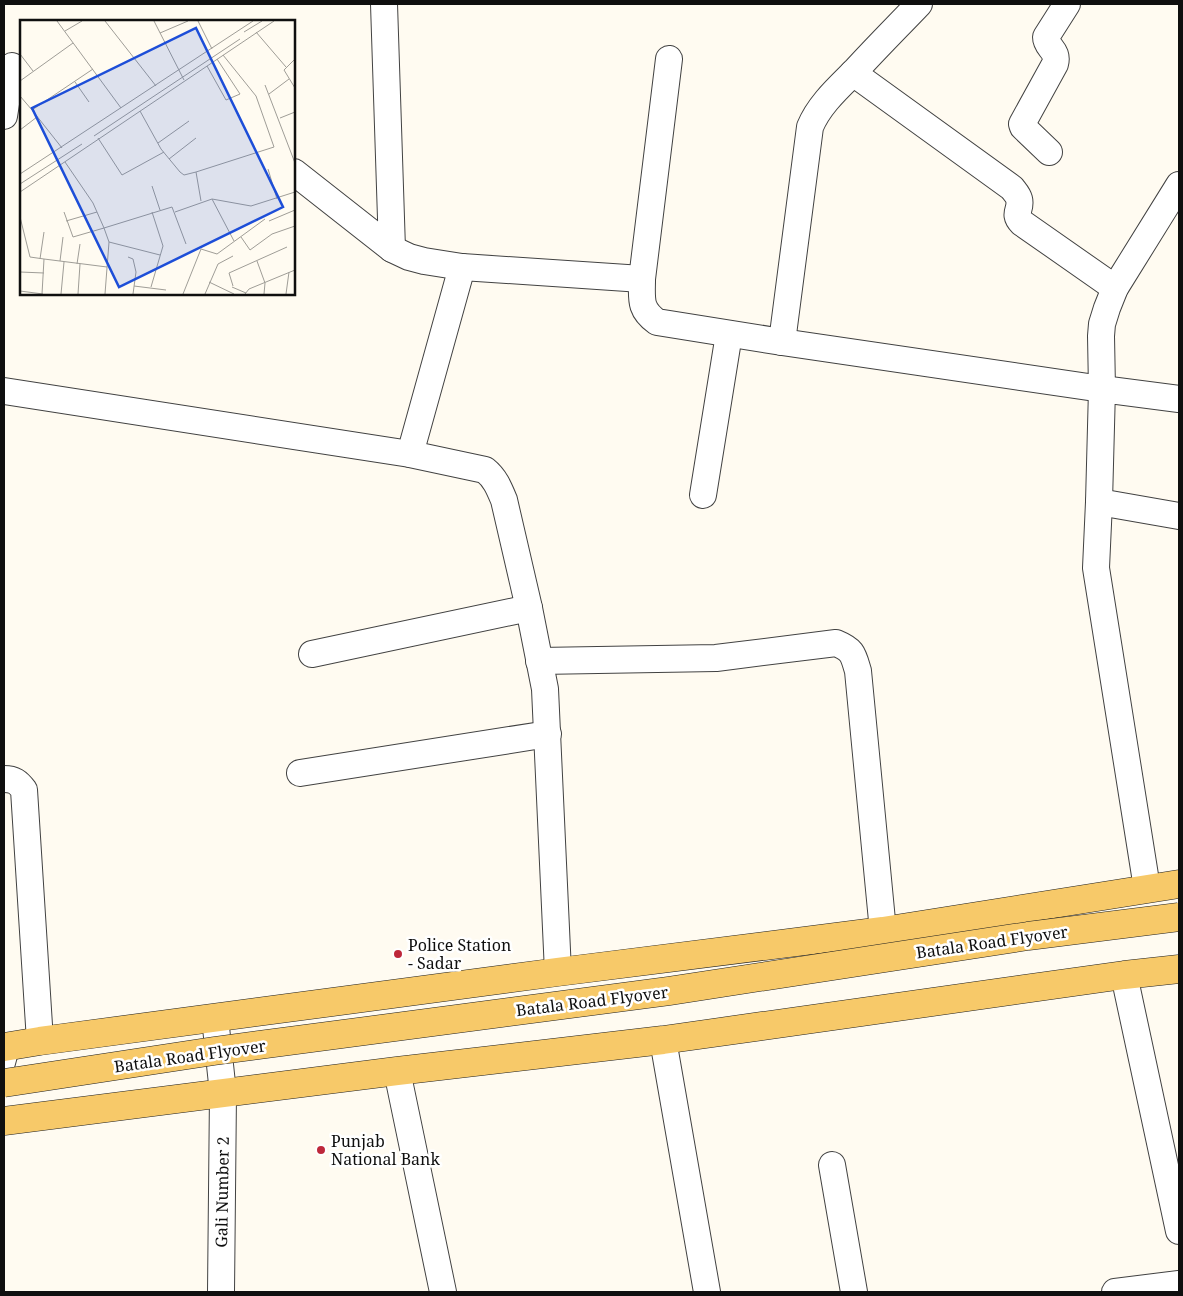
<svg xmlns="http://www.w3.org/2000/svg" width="1183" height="1296" font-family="'Noto Serif',serif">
	<rect width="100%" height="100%" fill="#fffbf1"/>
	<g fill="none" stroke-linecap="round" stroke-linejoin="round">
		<defs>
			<path id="lane" d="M 4,1078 L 13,1045"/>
			<g id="street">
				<path d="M 669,59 L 642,279 C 642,299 639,309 657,322 L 782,342 L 1102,389 L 1101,336 L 1102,324 L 1107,308 L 1115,288 L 1179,185"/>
				<path d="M 853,73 L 1012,188 C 1015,192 1018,195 1019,199 C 1022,210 1012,213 1022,223 L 1115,288"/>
				<path d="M 4,116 L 12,66"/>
				<path d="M 1049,152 L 1023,127 L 1022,124 L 1055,64 C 1059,50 1046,48 1046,37 L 1067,4"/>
				<path d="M 294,172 L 392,249 L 384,4"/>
				<path d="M 392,249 L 409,257 L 424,261 L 462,267 L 642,279"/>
				<path d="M 782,342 L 810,127 C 819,105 838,88 855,71 C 876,48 898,26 919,4"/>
				<path d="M 4,391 L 410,454 L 462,267"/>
				<path d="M 410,454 L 485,470 C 495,478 499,488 504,500 L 529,608 L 545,689 L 558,972"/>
				<path d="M 703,495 L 729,334"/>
				<path d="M 1099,502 L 1179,516"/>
				<path d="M 312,654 L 529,608"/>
				<path d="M 539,661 L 716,658 L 836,643 C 853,650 853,654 858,671 L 883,931"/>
				<path d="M 300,773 L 548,734"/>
				<path d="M 4,779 C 14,779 18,782 24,790 L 40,1041"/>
				<path d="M 1147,888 L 1096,568 L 1099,502 L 1102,389 L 1179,399"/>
				<path d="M 1124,975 L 1179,1231"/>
				<path d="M 215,1018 L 223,1093 L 221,1292"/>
				<path d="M 663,1040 L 707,1292"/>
				<path d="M 397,1071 L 443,1292"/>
				<path d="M 832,1165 L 854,1292"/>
				<path d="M 1115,1292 L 1179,1284"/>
			</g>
			<g id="primary">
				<path d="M 4,1047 L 40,1041 L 558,972 L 883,931 L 1179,884"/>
				<path d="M 4,1121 L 397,1071 L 663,1040 L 1124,975 L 1179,969"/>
			</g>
		</defs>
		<!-- lane casing -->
		<use href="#lane" stroke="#424242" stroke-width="16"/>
		<!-- street casing -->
		<use href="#street" stroke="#424242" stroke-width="28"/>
		<!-- primary casing -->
		<use href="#primary" stroke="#202020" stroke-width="29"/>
		<!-- lane -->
		<use href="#lane" stroke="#fff" stroke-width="14"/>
		<!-- street -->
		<use href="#street" stroke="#fff" stroke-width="26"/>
		<!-- primary -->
		<use href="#primary" stroke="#f7c969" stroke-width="28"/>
		<defs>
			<path id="primary-bridge" d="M 4,1083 L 214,1051 L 669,991 L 1028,936 L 1179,917"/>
		</defs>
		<!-- primary-bridge casing -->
		<use href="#primary-bridge" stroke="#202020" stroke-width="29" stroke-linecap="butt"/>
		<!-- primary-bridge -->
		<use href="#primary-bridge" stroke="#f7c969" stroke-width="28"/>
	</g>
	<!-- markers -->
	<g fill="#be273a" stroke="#fff" stroke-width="2">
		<circle cx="398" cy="954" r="5"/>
		<circle cx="321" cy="1150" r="5"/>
	</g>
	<g text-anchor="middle" stroke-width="5" stroke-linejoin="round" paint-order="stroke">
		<!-- street labels -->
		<g font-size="16" fill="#0f0f0f" stroke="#fff">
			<text transform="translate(992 942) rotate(-8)" y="6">Batala Road Flyover</text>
			<text transform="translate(592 1001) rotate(-7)" y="6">Batala Road Flyover</text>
			<text transform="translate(190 1056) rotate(-8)" y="6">Batala Road Flyover</text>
			<text transform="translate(222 1192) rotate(-89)" y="6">Gali Number 2</text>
		</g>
		<!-- poi labels -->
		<g font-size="16" fill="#0f0f0f" stroke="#fff" text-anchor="start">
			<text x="408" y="951">Police Station<tspan x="408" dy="18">- Sadar</tspan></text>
			<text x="331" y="1147">Punjab<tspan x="331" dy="18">National Bank</tspan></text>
		</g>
	</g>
	<!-- overview -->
	<g transform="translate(20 20)">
		<rect width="275" height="275" fill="#fffbf1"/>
		<path fill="none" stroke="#9f9d97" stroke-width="1" d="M 37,1 L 101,88M 85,1 L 136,66M 134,1 L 164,60M 178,1 L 192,29M 45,11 L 62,1M 224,12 L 242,1M 236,12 L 266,47M 140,13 L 168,1M 0,34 L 13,51M 275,39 L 264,50 L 275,68M 187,46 L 206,80 L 220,74 L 197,39M 0,61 L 53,23M 55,62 L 69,82M 245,65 L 275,143M 249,74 L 269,59M 0,76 L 12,90 L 73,49M 12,90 L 42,128M 120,91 L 141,129 L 160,152 L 164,155 L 176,152M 260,98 L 275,92M 0,110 L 17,97M 74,116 L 220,19M 78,118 L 102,155 L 144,132M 138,123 L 169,101M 149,139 L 176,118M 248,149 L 257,179M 0,154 L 233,1M 0,164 L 62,124M 132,166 L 140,190M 0,172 L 254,1M 181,181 L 176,152 L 254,127 L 236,76 L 203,35M 44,192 L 53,217 L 84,208 L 73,183 L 45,142M 155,192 L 192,179M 0,197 L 10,237 L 24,239M 46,201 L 77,192M 249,201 L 275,190M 221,217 L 230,230 L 252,214 L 275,206M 214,221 L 192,179 L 231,186 L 275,172M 89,222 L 140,235M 108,237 L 113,239 L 116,252 L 113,274M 20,239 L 24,212M 40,241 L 43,217M 237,241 L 245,263 L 244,274M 57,244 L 60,224M 0,252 L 24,253M 189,262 L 214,274M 114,266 L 146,270M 213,266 L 209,253 L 267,227M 131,267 L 143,226 L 132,192M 212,267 L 226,273M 0,271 L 23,274M 22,274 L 24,239 L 87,247M 41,274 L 44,242M 58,274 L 60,244M 85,274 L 89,222 L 84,208 L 152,187 L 166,224M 163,274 L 181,229 L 197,234 L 245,199M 185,274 L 198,244 L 213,236M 225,274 L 229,269 L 275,250M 266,274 L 269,252"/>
		<path fill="#1d4ed8" fill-opacity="0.15" stroke="#1d4ed8" stroke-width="2.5" d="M 176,8 L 263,187 L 99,267 L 12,88 Z"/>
		<rect width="275" height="275" fill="none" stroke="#0f0f0f" stroke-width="2.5"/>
	</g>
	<!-- border -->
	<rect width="1183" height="1296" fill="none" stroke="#0f0f0f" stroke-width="10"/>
</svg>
